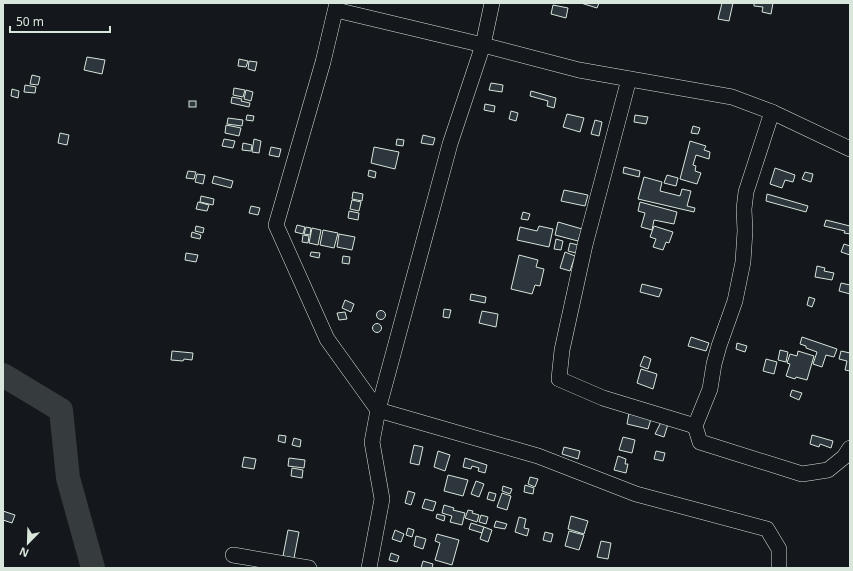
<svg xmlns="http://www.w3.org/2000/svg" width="853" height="571" font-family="'Noto Sans',sans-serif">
	<rect width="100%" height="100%" fill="#14181c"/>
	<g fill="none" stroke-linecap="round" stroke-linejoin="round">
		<!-- river -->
		<path stroke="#363b3e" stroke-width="24" d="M 3,375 L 61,410 L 68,478 L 93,568"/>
	</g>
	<!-- building -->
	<g fill="#2c363c" stroke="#d8e6dc">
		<path d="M 581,3 L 599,3 L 597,8 Z"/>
		<path d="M 722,3 L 733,3 L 729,21 L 718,19 Z"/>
		<path d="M 754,3 L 773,3 L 771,14 L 762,12 L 763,7 L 754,6 Z"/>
		<path d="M 553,5 L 568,8 L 566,18 L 551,14 Z"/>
		<path d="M 87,57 L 105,60 L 102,74 L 84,70 Z"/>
		<path d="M 239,59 L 248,61 L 246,67 L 238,66 Z"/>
		<path d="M 249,61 L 257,62 L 255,71 L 248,69 Z"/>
		<path d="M 32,75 L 40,77 L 38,85 L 30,84 Z"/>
		<path d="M 491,83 L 503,85 L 502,92 L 489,90 Z"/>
		<path d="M 25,85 L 36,87 L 35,93 L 24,92 Z"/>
		<path d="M 234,88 L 245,90 L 243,97 L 233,95 Z"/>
		<path d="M 12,89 L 19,91 L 18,98 L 11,96 Z"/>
		<path d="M 246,90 L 253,92 L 251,101 L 244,99 Z"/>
		<path d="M 531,91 L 556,98 L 554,108 L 547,106 L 548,101 L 530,96 Z"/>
		<path d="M 232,97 L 242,99 L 241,101 L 250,103 L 249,107 L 231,103 Z"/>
		<rect x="189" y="101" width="7" height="6"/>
		<path d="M 485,104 L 495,106 L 494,112 L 484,110 Z"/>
		<path d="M 511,111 L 518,113 L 516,121 L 509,119 Z"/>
		<path d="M 567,114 L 584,118 L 580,132 L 563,127 Z"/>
		<path d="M 247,115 L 254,116 L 253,121 L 246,120 Z"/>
		<path d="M 635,115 L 648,117 L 646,124 L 634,122 Z"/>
		<path d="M 228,118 L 243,120 L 242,126 L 227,124 Z"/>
		<path d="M 595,120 L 602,122 L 599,136 L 591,134 Z"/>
		<path d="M 226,125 L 241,128 L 239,136 L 225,133 Z"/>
		<path d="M 693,126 L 700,128 L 698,134 L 691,133 Z"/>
		<path d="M 60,133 L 69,135 L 67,145 L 58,143 Z"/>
		<path d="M 423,135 L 435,138 L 433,145 L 421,143 Z"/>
		<path d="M 224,139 L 235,141 L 233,148 L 222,146 Z"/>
		<path d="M 254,139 L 261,141 L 259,153 L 252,152 Z"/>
		<path d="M 397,139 L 404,140 L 403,146 L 396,145 Z"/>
		<path d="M 690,141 L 706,146 L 704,150 L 710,152 L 709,159 L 696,155 L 693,165 L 696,166 L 695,171 L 701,173 L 697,184 L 680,179 Z"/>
		<path d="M 243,143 L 252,145 L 251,151 L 242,150 Z"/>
		<path d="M 271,147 L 281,149 L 279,157 L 269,155 Z"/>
		<path d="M 374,147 L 399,152 L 395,169 L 371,163 Z"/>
		<path d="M 624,167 L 640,171 L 639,177 L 623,173 Z"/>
		<path d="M 775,168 L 795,175 L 793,182 L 785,180 L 782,188 L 770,184 Z"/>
		<path d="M 369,170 L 376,172 L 375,178 L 368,176 Z"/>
		<path d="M 188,171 L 196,172 L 194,179 L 186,178 Z"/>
		<path d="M 805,172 L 813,174 L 811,182 L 802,179 Z"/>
		<path d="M 197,174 L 205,175 L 203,184 L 195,182 Z"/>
		<path d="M 667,175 L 678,178 L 676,186 L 664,183 Z"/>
		<path d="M 214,176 L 233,181 L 231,188 L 212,183 Z"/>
		<path d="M 644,177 L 662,182 L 660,191 L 680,196 L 682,189 L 691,191 L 687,206 L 695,208 L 694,212 L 638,199 Z"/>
		<path d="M 564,190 L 588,195 L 585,206 L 561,201 Z"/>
		<path d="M 353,192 L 363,194 L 362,201 L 352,199 Z"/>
		<path d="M 767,194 L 808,206 L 806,212 L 766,201 Z"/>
		<path d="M 201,196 L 214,199 L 213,205 L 200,202 Z"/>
		<path d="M 352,200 L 361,202 L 359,211 L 350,209 Z"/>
		<path d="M 198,202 L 209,205 L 207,211 L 196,209 Z"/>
		<path d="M 640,202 L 677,212 L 674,224 L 654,220 L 652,230 L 641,227 L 645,213 L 638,211 Z"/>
		<path d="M 251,206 L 260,208 L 258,215 L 249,213 Z"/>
		<path d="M 349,211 L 359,213 L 358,220 L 348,218 Z"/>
		<path d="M 523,212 L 530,214 L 528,220 L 521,219 Z"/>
		<path d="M 826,220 L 850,226 L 850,234 L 844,233 L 845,231 L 824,226 Z"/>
		<path d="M 558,222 L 582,229 L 578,241 L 555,235 Z"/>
		<path d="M 297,225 L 305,227 L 303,234 L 295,232 Z"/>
		<path d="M 196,226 L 204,228 L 203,233 L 195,231 Z"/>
		<path d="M 539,226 L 553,229 L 549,247 L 517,240 L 520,227 L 537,231 Z"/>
		<path d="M 654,226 L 673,232 L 669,243 L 666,242 L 663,250 L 653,247 L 656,239 L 650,237 Z"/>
		<path d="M 306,227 L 311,228 L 310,235 L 304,234 Z"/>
		<path d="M 312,228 L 321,230 L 318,245 L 309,243 Z"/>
		<path d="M 323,230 L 338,233 L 334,248 L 320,245 Z"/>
		<path d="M 192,232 L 201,235 L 200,239 L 191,237 Z"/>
		<path d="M 339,234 L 355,237 L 352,250 L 337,247 Z"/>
		<path d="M 303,235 L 309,236 L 308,243 L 302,242 Z"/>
		<path d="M 556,239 L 563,241 L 561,250 L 554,249 Z"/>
		<path d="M 570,243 L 578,245 L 576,253 L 568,251 Z"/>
		<path d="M 844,244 L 850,246 L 850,255 L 841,252 Z"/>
		<path d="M 311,252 L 320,253 L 319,258 L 310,256 Z"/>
		<path d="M 565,252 L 575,256 L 570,271 L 560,268 Z"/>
		<path d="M 186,253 L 198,255 L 196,262 L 185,260 Z"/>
		<path d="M 519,255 L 538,260 L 536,267 L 544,269 L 540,286 L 535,285 L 532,294 L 511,289 Z"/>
		<path d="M 343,256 L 350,257 L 349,264 L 342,263 Z"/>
		<path d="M 817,266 L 825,268 L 824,271 L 834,273 L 832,280 L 815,277 Z"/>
		<path d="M 841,283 L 850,285 L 850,294 L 839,291 Z"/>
		<path d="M 642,284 L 662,289 L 659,297 L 640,292 Z"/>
		<path d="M 471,294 L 486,297 L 485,303 L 470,300 Z"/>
		<path d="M 809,297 L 815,299 L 812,307 L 807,305 Z"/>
		<path d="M 345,300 L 354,304 L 351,312 L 342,308 Z"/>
		<path d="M 444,309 L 451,310 L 449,318 L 443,317 Z"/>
		<circle cx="381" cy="315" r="4.5"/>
		<path d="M 482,311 L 498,314 L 496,327 L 479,323 Z"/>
		<path d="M 345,312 L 347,319 L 339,320 L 337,313 Z"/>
		<circle cx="377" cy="328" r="4.5"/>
		<path d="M 691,337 L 709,343 L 706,351 L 688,346 Z"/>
		<path d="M 802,337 L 837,349 L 834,357 L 826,355 L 822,367 L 813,364 L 817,352 L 806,348 L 806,346 L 800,344 Z"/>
		<path d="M 737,343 L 747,346 L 745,352 L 736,349 Z"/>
		<path d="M 780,350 L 788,352 L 786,362 L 778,360 Z"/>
		<path d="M 172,351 L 193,353 L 192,360 L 184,359 L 183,361 L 171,360 Z"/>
		<path d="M 798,351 L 814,356 L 807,380 L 796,377 L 795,379 L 786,376 L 790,364 L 787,363 L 790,354 L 797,356 Z"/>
		<path d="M 841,351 L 850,353 L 850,371 L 845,370 L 847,361 L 839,359 Z"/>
		<path d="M 644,356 L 651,359 L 648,369 L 640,366 Z"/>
		<path d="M 766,359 L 777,362 L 774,374 L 763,371 Z"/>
		<path d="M 641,369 L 657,374 L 653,389 L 637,383 Z"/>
		<path d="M 792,390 L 802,393 L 799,400 L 790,396 Z"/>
		<path d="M 629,413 L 651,419 L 648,429 L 627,424 Z"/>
		<path d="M 661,422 L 668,424 L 664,437 L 655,434 Z"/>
		<path d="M 279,435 L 286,436 L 285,443 L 278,441 Z"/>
		<path d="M 812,435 L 833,441 L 831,448 L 820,444 L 819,447 L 810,444 Z"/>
		<path d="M 623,437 L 635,440 L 632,453 L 619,450 Z"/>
		<path d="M 294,438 L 301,440 L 300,447 L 292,445 Z"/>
		<path d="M 414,445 L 423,447 L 419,465 L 410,463 Z"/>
		<path d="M 564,447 L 580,451 L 578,459 L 562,454 Z"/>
		<path d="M 438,451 L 450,455 L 445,471 L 434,467 Z"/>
		<path d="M 656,451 L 665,453 L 663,461 L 654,459 Z"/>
		<path d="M 618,456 L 626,459 L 625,464 L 628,464 L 626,473 L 614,470 Z"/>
		<path d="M 244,457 L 256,459 L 254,469 L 242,467 Z"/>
		<path d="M 289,458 L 305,460 L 304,468 L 288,466 Z"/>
		<path d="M 465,458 L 487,465 L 485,473 L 478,471 L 479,468 L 472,466 L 471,469 L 463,467 Z"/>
		<path d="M 292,468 L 303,470 L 302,478 L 291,476 Z"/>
		<path d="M 448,475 L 468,480 L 463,496 L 444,491 Z"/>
		<path d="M 530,477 L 538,479 L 535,487 L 528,484 Z"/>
		<path d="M 476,481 L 484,484 L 479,497 L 471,494 Z"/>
		<path d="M 525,485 L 534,488 L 533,494 L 524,492 Z"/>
		<path d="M 503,486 L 512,489 L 510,494 L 502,491 Z"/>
		<path d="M 408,491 L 415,493 L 411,505 L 405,503 Z"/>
		<path d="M 489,492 L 496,494 L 494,501 L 487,499 Z"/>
		<path d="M 502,493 L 511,496 L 507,510 L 497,507 Z"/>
		<path d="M 425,499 L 436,502 L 433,511 L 422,508 Z"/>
		<path d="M 444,505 L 454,508 L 453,510 L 465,513 L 462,525 L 450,522 L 452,516 L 442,513 Z"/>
		<path d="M 468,510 L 473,511 L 472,513 L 479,515 L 477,522 L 465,518 Z"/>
		<path d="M 3,511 L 15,515 L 12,523 L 3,520 Z"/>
		<path d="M 437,514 L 445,516 L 444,521 L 436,518 Z"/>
		<path d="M 481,515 L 488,517 L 486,524 L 479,522 Z"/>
		<path d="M 571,516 L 588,521 L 584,534 L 568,529 Z"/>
		<path d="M 519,517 L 526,519 L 524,528 L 529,529 L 527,536 L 515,532 Z"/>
		<path d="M 496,521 L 507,524 L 505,529 L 494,527 Z"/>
		<path d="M 471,523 L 484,527 L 482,533 L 469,529 Z"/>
		<path d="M 484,527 L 492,530 L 488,542 L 480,539 Z"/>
		<path d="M 408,528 L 414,530 L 412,537 L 406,535 Z"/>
		<path d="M 288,530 L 299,532 L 294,558 L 283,556 Z"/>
		<path d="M 395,530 L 404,534 L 401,542 L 392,539 Z"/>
		<path d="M 569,531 L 584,535 L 579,550 L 565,546 Z"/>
		<path d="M 545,532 L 553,534 L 551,542 L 543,540 Z"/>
		<path d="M 437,534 L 459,540 L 452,565 L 435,560 L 440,543 L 435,541 Z"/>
		<path d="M 416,536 L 426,539 L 423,549 L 414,546 Z"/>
		<path d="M 601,541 L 611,543 L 608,559 L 597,557 Z"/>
		<path d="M 391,553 L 399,556 L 397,562 L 389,560 Z"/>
		<path d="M 423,561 L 433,564 L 432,568 L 421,568 Z"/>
	</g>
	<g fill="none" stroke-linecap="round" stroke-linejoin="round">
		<defs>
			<g id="minor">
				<path d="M 337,3 L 323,62 L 276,225 L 327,339 L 378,410 L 372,442 L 382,499 L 369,568"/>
				<path d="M 492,3 L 483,45 L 450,144 L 378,410 L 538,456 L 636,494 L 767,529 L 779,549 L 779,568"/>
				<path d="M 336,10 L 483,45 L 579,70 L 732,97 L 772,112 L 850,149"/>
				<path d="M 629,79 L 585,245 L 562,350 L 559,379 L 603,398 L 695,426"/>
				<path d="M 772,112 L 746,192 L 744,209 L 745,231 L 743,262 L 735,301 L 719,346 L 714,364 L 710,389 L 695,426 L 700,442 L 802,474 L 828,470 L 844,457 L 850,448"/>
				<path d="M 233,555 L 309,568"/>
			</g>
		</defs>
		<!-- minor casing -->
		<use href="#minor" stroke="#d8e6dc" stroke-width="16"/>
		<!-- minor -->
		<use href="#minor" stroke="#14181c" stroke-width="15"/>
	</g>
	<!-- border -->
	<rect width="853" height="571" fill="none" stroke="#d8e6dc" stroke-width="8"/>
	<!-- north arrow -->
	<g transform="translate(28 543) rotate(203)" stroke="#14181c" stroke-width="3" paint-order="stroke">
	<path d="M0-3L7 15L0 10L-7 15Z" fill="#d8e6dc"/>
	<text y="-6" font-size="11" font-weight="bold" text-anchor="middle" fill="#d8e6dc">N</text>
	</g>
	<!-- scale -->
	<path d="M10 26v6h100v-6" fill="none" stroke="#d8e6dc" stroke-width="2"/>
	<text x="16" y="26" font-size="12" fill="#d8e6dc" stroke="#14181c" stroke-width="3" paint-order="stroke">50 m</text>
</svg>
